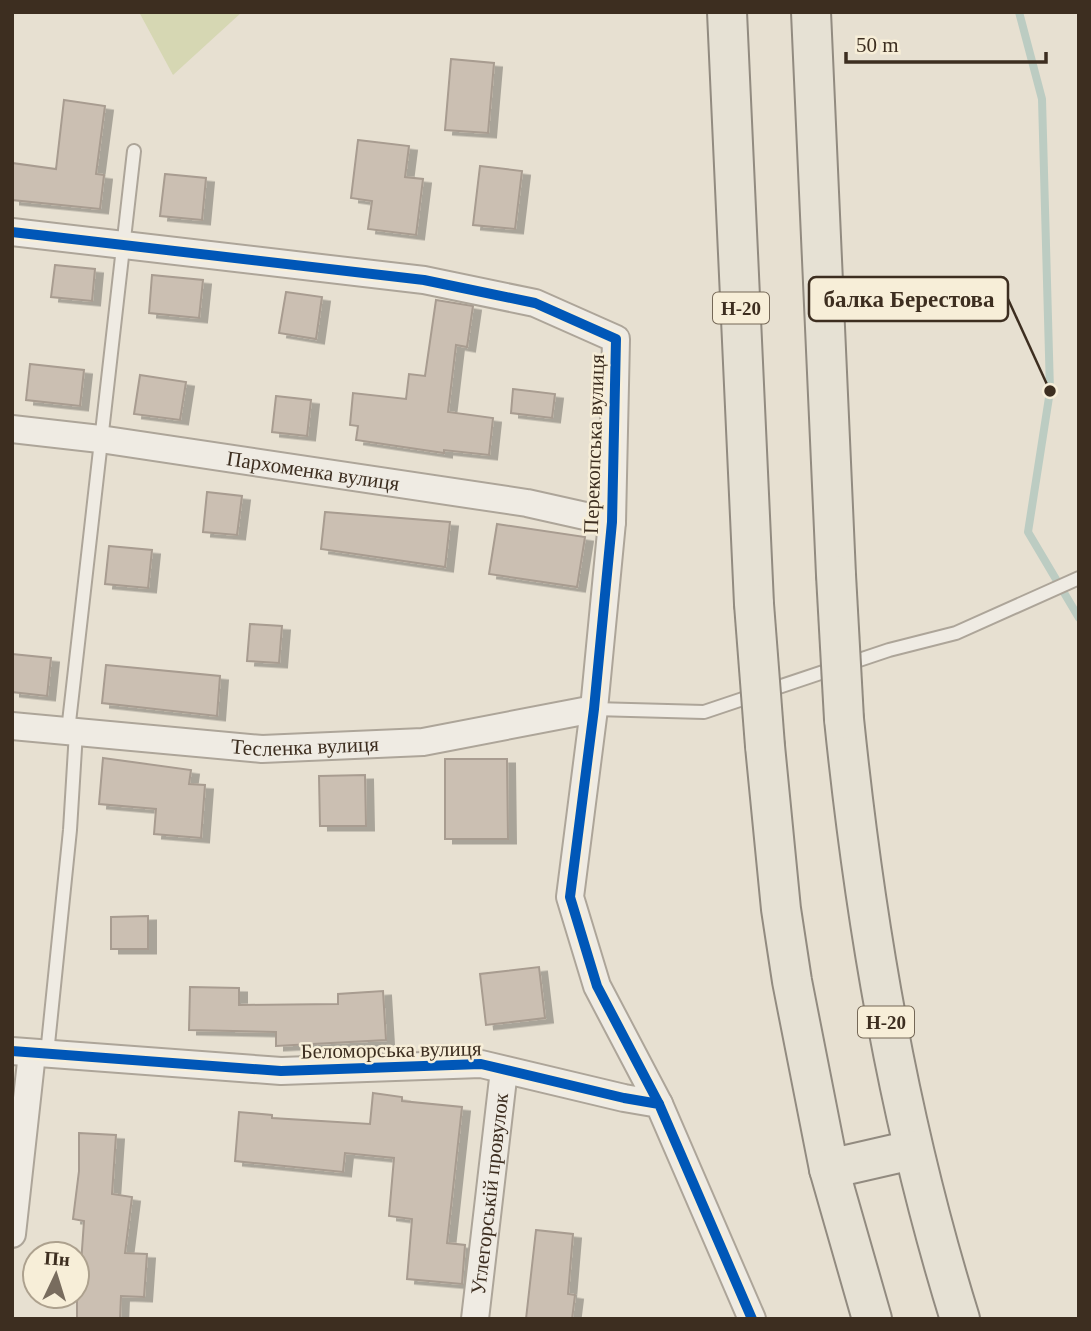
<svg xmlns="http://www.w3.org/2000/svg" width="1091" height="1331" font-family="'Times New Roman',serif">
	<defs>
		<filter id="shadow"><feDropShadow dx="8" dy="4.5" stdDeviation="0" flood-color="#0004"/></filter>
	</defs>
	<rect width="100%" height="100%" fill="#e7e0d1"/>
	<!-- green -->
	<path fill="#d6d7b3" d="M 139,12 L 242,12 L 173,75 Z"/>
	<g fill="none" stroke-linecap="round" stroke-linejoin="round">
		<!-- stream -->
		<path stroke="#bcccc2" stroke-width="8" d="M 1019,12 L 1042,99 L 1050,391 L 1028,532 L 1079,618"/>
	</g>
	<!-- building -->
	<g fill="#cbbfb2" stroke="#a89c90" stroke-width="2" filter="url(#shadow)">
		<path d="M 451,59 L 494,63 L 488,133 L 445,130 Z"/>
		<path d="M 64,100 L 105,106 L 96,174 L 104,175 L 100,209 L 12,200 L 12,163 L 56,169 Z"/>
		<path d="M 358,140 L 409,146 L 405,177 L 423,179 L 416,235 L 368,229 L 372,201 L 351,198 Z"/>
		<path d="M 480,166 L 522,171 L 515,229 L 473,225 Z"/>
		<path d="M 165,174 L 206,178 L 202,220 L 160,216 Z"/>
		<path d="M 55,265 L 95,269 L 92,301 L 51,297 Z"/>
		<path d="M 152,275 L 203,280 L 199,318 L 149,313 Z"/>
		<path d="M 286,292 L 322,297 L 316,339 L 279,333 Z"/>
		<path d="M 436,300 L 473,306 L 467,347 L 456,345 L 448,412 L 493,418 L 489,455 L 444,450 L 444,453 L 356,440 L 358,426 L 350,425 L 353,393 L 406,399 L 409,374 L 425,376 Z"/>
		<path d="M 30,364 L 84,370 L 80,406 L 26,400 Z"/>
		<path d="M 140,375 L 186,382 L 180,420 L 134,414 Z"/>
		<path d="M 513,389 L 555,394 L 552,418 L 511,413 Z"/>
		<path d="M 276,396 L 311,400 L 307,436 L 272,432 Z"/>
		<path d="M 207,492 L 242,496 L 237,535 L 203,532 Z"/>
		<path d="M 325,512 L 450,522 L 445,567 L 321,549 Z"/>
		<path d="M 497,524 L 585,537 L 577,587 L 489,574 Z"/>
		<path d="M 109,546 L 152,550 L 148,588 L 105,584 Z"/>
		<path d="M 250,624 L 282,626 L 279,663 L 247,661 Z"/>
		<path d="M 12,654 L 51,658 L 47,696 L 12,692 Z"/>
		<path d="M 106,665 L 220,676 L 217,716 L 102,703 Z"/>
		<path d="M 103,758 L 191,770 L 189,784 L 205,785 L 201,838 L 154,834 L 156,809 L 99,804 Z"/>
		<path d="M 445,759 L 507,759 L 508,839 L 445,839 Z"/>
		<path d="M 365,775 L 366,826 L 320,826 L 319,776 Z"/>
		<path d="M 148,916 L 148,949 L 111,949 L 111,917 Z"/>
		<path d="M 539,967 L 545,1018 L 486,1025 L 480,974 Z"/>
		<path d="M 190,987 L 239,988 L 239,1005 L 338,1004 L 338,994 L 383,991 L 386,1040 L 276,1046 L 276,1032 L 189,1030 Z"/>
		<path d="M 373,1093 L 402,1097 L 402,1101 L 462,1107 L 447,1243 L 465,1245 L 462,1284 L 407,1279 L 412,1219 L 389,1216 L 394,1158 L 345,1153 L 343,1172 L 235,1161 L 239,1112 L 272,1115 L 272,1118 L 370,1124 Z"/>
		<path d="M 79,1133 L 116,1135 L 112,1194 L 132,1197 L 125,1253 L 147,1254 L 144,1297 L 121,1296 L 120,1319 L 77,1319 L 77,1263 L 81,1264 L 84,1221 L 73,1219 L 79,1171 Z"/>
		<path d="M 536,1230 L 573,1234 L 568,1294 L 575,1295 L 572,1319 L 526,1319 Z"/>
	</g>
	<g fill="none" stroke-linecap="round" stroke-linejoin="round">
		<defs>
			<g id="lane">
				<path d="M 594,709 L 704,712 L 889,650 L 956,633 L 1079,578"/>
				<path d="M 68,731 L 134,151"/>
				<path d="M 47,1054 L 70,830 L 76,732"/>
			</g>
			<g id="street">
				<path d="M 12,232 L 424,280 L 535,303 L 616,339 L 612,522 L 594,709 L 570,897 L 597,986 L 659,1104"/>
				<path id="s1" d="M 12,429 L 100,439 L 527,503 L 612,522"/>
				<path id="s2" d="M 12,726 L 262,749 L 423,742 L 594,709"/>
				<path d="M 12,1051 L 281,1071 L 481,1064 L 624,1098 L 659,1104 L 752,1319"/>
				<path d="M 12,1234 L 32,1053"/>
				<path id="s3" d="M 475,1319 L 504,1070"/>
			</g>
			<g id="primary">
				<path d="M 727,12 L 754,604"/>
				<path d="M 811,12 L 836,575"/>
				<path d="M 844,719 C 865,923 899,1123 960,1319"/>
				<path d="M 765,746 L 781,909 L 792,981 L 829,1169 L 872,1319"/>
				<path d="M 829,1169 L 912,1150"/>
			</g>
		</defs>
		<!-- lane casing -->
		<use href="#lane" stroke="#ada599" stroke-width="16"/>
		<!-- street casing -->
		<use href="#street" stroke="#ada599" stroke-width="30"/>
		<!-- primary casing -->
		<use href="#primary" stroke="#928b80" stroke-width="42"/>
		<!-- lane -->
		<use href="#lane" stroke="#efebe3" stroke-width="12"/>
		<!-- street -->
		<use href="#street" stroke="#efebe3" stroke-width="26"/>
		<!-- primary -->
		<use href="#primary" stroke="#e6e1d4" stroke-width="38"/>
		<defs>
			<g id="primary-bridge">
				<path d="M 836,575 L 844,719"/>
				<path d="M 754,604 L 765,746"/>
			</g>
		</defs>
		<!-- primary-bridge casing -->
		<use href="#primary-bridge" stroke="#928b80" stroke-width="42" stroke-linecap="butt"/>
		<!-- primary-bridge -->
		<use href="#primary-bridge" stroke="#e6e1d4" stroke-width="38"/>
		<defs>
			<g id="cycleway">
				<path d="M 12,232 L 424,280 L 535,303 L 616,339 L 612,522 L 594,709 L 570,897 L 597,986 L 659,1104"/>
				<path d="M 12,1051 L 281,1071 L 481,1064 L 624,1098 L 659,1104 L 752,1319"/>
			</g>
		</defs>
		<!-- cycleway casing -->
		<use href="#cycleway" stroke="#f7eed8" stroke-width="15"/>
		<!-- cycleway -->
		<use href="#cycleway" stroke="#0057b8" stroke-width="10"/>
	</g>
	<g text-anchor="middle" stroke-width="5" stroke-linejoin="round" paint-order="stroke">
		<!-- shield labels -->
		<g fill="#f7eed8" stroke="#756857" stroke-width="2">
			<rect x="713" y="292.5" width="56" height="31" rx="5"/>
			<rect x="858" y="1006.5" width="56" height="31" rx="5"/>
		</g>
		<g font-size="19" font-weight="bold" fill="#3d2e20">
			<text x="741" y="315">Н-20</text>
			<text x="886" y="1029">Н-20</text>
		</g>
		<!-- street labels -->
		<g font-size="21" fill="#3d2e20" stroke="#f7eed8">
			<text transform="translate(594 444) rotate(-88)" y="7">Перекопська вулиця</text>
			<text dy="7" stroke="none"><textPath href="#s1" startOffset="304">Пархоменка вулиця</textPath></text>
			<text dy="7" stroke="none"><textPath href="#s2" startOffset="294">Тесленка вулиця</textPath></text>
			<text transform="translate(391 1050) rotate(-1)" y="7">Беломорська вулиця</text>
			<text dy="7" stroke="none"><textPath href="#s3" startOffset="126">Углегорськiй провулок</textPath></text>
		</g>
	</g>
	<!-- callouts -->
	<path fill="none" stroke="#3d2e20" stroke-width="2.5" d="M1050 391L1008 299"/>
	<circle fill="#3d2e20" stroke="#f7eed8" stroke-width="2.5" cx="1050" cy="391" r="7"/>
	<rect fill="#f7eed8" stroke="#3d2e20" stroke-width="2.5" x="809" y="277" width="199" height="44" rx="7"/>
	<g font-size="23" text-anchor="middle" font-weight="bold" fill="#3d2e20">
		<text x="909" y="307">балка Берестова</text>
	</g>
	<!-- border -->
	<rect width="1091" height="1331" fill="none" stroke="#3d2e20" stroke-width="28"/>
	<!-- north arrow -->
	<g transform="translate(56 1275) rotate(4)"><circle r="33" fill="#f7eed8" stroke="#ada18e" stroke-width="2"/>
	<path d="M0-5L12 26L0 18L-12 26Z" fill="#786c5e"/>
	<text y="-10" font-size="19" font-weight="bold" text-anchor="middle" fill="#3d2e20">Пн</text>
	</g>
	<!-- scale -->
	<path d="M846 52v10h200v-10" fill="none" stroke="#3d2e20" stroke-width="3.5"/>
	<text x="856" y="52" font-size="21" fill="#3d2e20" stroke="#f7eed8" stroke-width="5" paint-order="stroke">50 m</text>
</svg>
